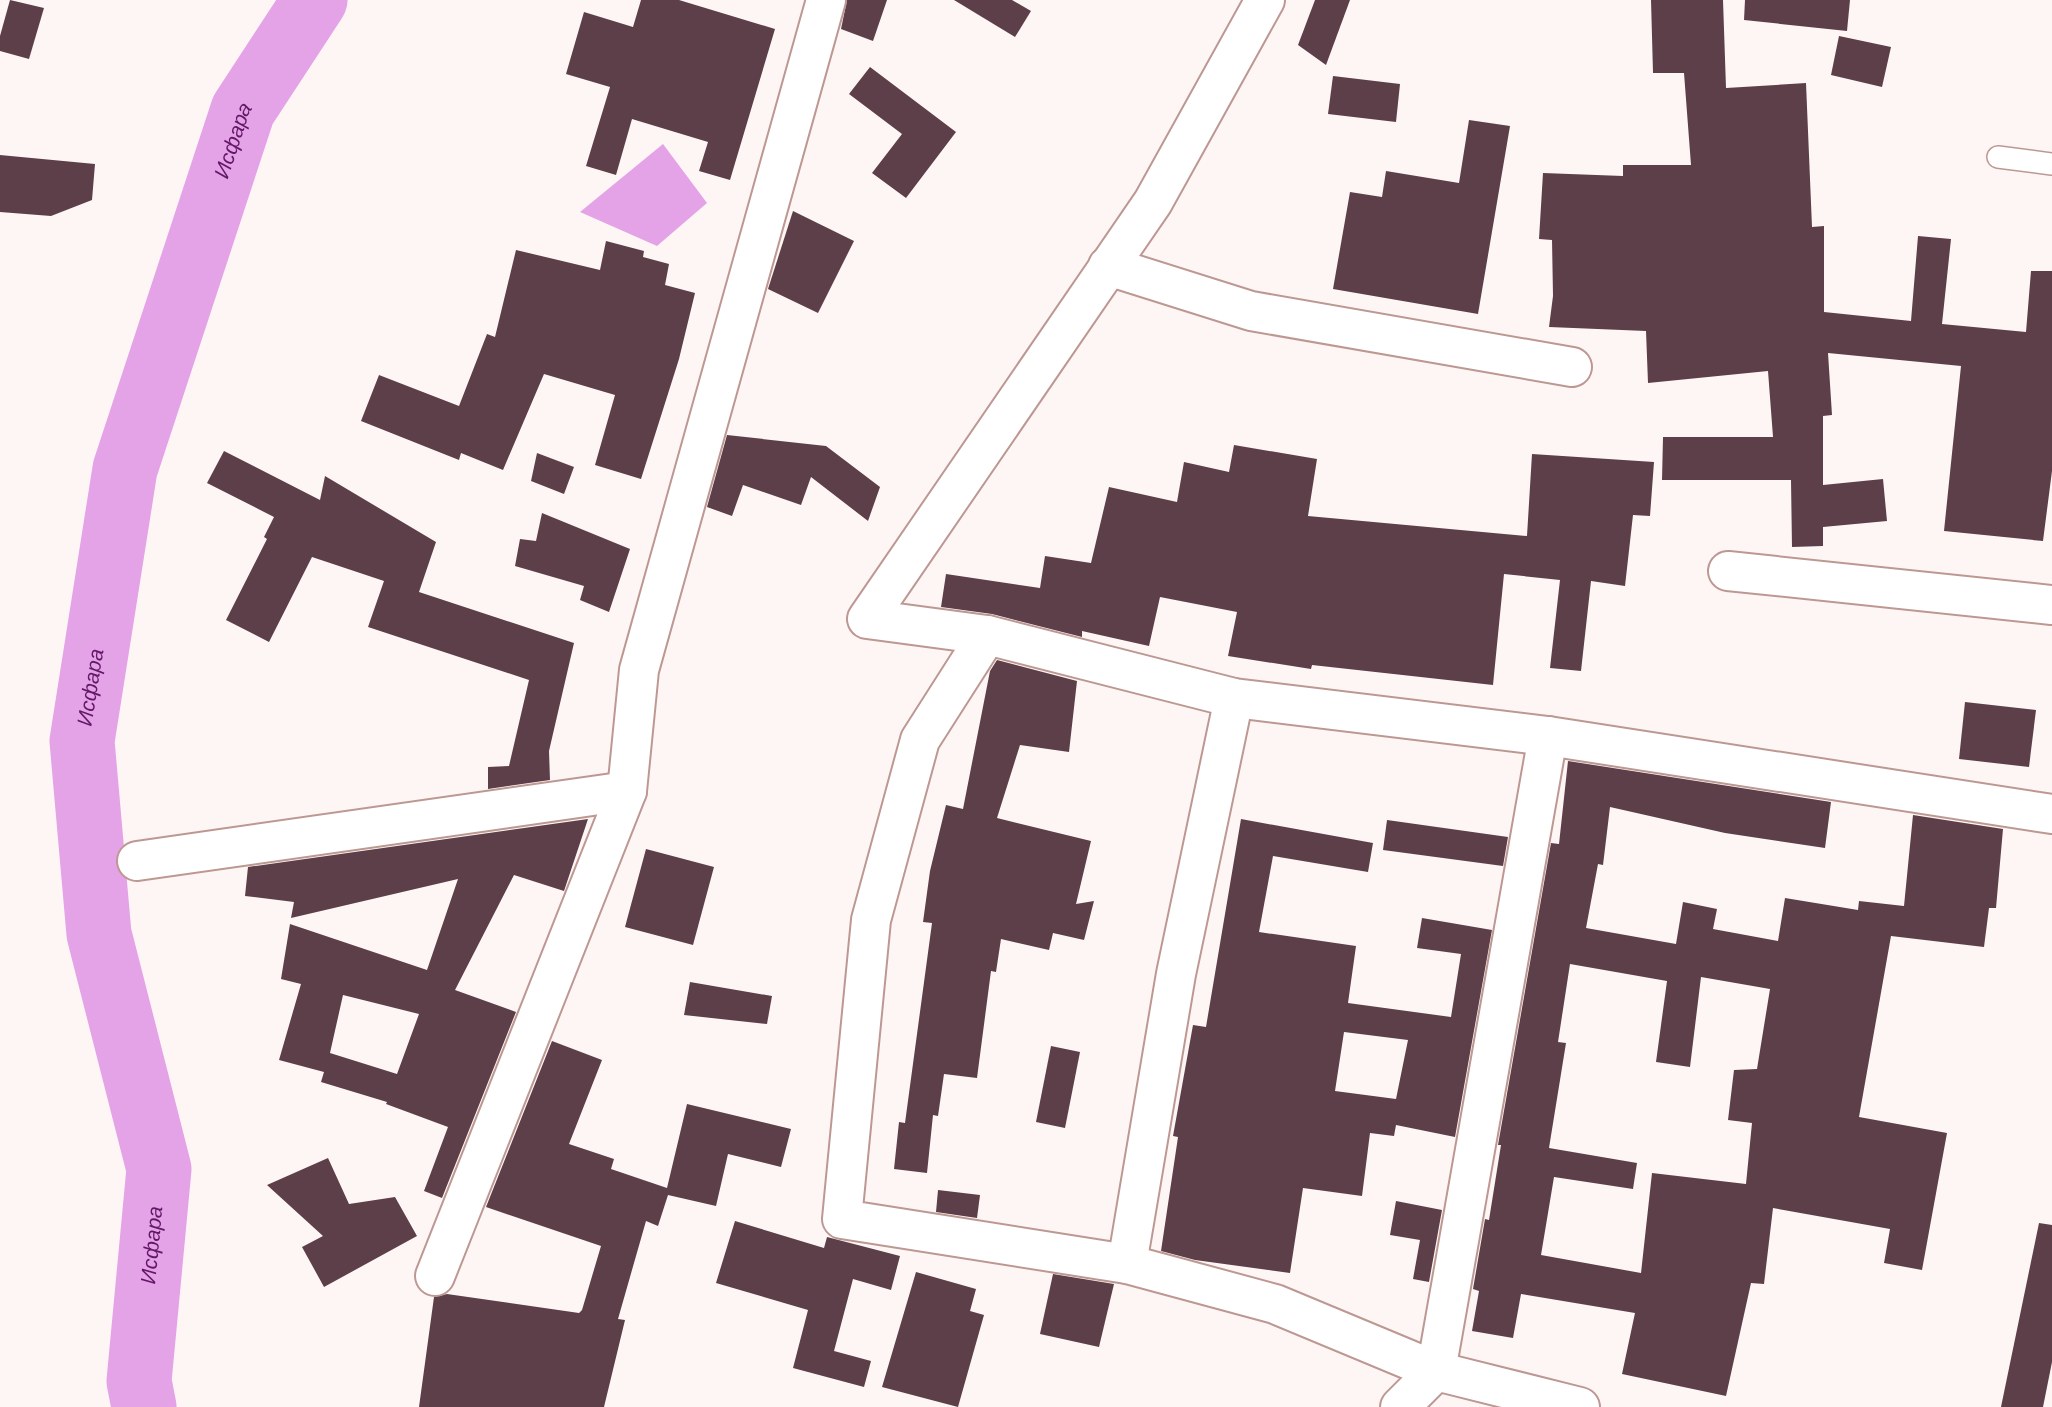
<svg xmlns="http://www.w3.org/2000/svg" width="2052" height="1407" font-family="'DM Sans',sans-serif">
	<rect width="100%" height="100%" fill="#fef6f5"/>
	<!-- water -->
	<path fill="#e4a3e6" d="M 663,144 L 707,203 L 657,246 L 580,212 Z"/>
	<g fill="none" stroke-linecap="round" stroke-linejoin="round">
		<!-- river -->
		<path stroke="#e4a3e6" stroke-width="65" id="s1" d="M 144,1407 L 139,1381 L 159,1169 L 99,934 L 82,741 L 125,469 L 243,110 L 315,0"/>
	</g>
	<!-- building -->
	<g fill="#5d3f49" fill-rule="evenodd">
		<path d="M 10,0 L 44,8 L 29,59 L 0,51 L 0,36 Z"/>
		<path d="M 641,0 L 679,0 L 775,29 L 730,180 L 699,171 L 708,142 L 632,119 L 616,175 L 586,166 L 610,87 L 566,74 L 584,12 L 633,27 Z"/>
		<path d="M 847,0 L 887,0 L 873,41 L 841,29 Z"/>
		<path d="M 954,0 L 1012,0 L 1031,11 L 1015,37 Z"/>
		<path d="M 1315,0 L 1350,0 L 1326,65 L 1298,45 Z"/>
		<path d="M 1651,0 L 1723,0 L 1726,88 L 1806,83 L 1812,227 L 1824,226 L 1824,312 L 1911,321 L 1918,236 L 1951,239 L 1942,324 L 2026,332 L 2031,271 L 2052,271 L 2052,471 L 2043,541 L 1944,531 L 1961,366 L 1828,353 L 1832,415 L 1823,416 L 1823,485 L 1883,479 L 1887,521 L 1823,527 L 1823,546 L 1792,547 L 1791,480 L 1662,480 L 1663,437 L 1773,437 L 1768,371 L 1648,383 L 1646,331 L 1549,327 L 1553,296 L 1552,240 L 1539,239 L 1543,173 L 1623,176 L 1623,165 L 1691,165 L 1684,73 L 1653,73 Z"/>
		<path d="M 1745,0 L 1850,0 L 1847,31 L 1744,20 Z"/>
		<path d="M 1839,36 L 1891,47 L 1882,87 L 1831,75 Z"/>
		<path d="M 870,67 L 956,132 L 906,198 L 872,173 L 902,134 L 849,94 Z"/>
		<path d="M 1333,76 L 1400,84 L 1396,122 L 1328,114 Z"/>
		<path d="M 1469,120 L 1510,126 L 1478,314 L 1333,289 L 1350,192 L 1382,197 L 1386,171 L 1459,183 Z"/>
		<path d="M 0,155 L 95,164 L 92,200 L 51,216 L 0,212 Z"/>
		<path d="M 793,211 L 854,241 L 818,313 L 768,289 Z"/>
		<path d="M 606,241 L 644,251 L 643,257 L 669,264 L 665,285 L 695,293 L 679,359 L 641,479 L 595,465 L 615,395 L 544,374 L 503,470 L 461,453 L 459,460 L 361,421 L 379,375 L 459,406 L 487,334 L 495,337 L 516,250 L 600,270 Z"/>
		<path d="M 727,435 L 826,446 L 880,487 L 868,521 L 811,477 L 801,505 L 743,485 L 732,516 L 707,507 Z"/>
		<path d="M 1234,445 L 1317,459 L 1308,516 L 1527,536 L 1532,454 L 1654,462 L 1650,516 L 1633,515 L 1625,586 L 1591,581 L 1581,671 L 1550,668 L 1560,580 L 1504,574 L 1493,685 L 1312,665 L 1311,669 L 1228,656 L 1237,612 L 1160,597 L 1149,646 L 1082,631 L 1082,637 L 992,614 L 941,607 L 946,574 L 1040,588 L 1045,556 L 1091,563 L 1109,487 L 1177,502 L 1184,462 L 1229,472 Z"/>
		<path d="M 224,451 L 320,500 L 325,476 L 436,542 L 419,592 L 574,643 L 549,751 L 550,780 L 488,789 L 488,767 L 509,766 L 529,680 L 368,627 L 384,581 L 312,557 L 269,642 L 226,620 L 267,539 L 264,537 L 274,517 L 207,483 Z"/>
		<path d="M 537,453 L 574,467 L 564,494 L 531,481 Z"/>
		<path d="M 542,513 L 630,549 L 609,612 L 580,600 L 584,586 L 515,566 L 520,539 L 536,541 Z"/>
		<path d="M 997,660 L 1077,681 L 1069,752 L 1020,745 L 997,818 L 1091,841 L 1076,904 L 1094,901 L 1084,940 L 1053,933 L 1049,950 L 1001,939 L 996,972 L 991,971 L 977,1078 L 944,1074 L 938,1116 L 933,1115 L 927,1173 L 894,1169 L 899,1122 L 905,1123 L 932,923 L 923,922 L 930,871 L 946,805 L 963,809 L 990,671 Z"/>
		<path d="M 1965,702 L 2036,710 L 2029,767 L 1959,759 Z"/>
		<path d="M 1568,761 L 1831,802 L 1825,848 L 1725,833 L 1610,807 L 1603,865 L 1598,864 L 1586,928 L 1676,944 L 1683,902 L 1717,909 L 1713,929 L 1778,941 L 1785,898 L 1858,910 L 1859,901 L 1904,906 L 1913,815 L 2003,829 L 1996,908 L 1989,908 L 1984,947 L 1891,936 L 1859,1117 L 1947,1133 L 1922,1270 L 1884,1263 L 1890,1229 L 1773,1208 L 1764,1284 L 1751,1283 L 1726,1396 L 1622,1374 L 1635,1313 L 1521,1294 L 1513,1338 L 1472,1331 L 1479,1291 L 1473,1289 L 1485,1219 L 1489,1220 L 1501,1145 L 1498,1145 L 1551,843 L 1559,844 ZM 1570,964 L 1667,981 L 1656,1062 L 1690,1067 L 1701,977 L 1770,989 L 1757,1069 L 1734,1070 L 1728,1120 L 1752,1123 L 1746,1184 L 1652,1173 L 1641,1273 L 1541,1255 L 1554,1177 L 1633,1189 L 1637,1163 L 1549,1148 L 1566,1043 L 1558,1042 Z"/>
		<path d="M 588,819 L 564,891 L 514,875 L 455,990 L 516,1012 L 442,1198 L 424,1191 L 448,1127 L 386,1104 L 387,1102 L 321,1082 L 324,1072 L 279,1060 L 301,984 L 281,979 L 290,924 L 427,970 L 458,879 L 291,918 L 294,902 L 245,896 L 248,867 ZM 343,995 L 419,1014 L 397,1074 L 330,1053 Z"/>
		<path d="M 1241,819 L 1373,843 L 1368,872 L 1273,856 L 1259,932 L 1356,946 L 1348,1003 L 1451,1017 L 1461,954 L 1417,948 L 1422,918 L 1492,930 L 1455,1137 L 1396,1125 L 1394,1136 L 1370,1133 L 1362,1196 L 1303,1188 L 1290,1273 L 1195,1260 L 1161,1251 L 1178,1137 L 1173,1136 L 1193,1025 L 1206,1027 ZM 1344,1032 L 1408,1040 L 1396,1099 L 1335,1091 Z"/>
		<path d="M 1387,820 L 1508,837 L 1503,866 L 1383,850 Z"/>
		<path d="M 646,849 L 714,867 L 693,945 L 625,927 Z"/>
		<path d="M 690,982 L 772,996 L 767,1024 L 684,1015 Z"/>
		<path d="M 552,1041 L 602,1060 L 569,1144 L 614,1159 L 611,1169 L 667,1188 L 687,1104 L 791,1129 L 781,1167 L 728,1154 L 716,1206 L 668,1195 L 658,1226 L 646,1221 L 618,1319 L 625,1320 L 604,1407 L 419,1407 L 434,1297 L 447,1294 L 579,1313 L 582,1310 L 601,1246 L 486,1207 Z"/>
		<path d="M 1051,1046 L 1080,1052 L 1065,1128 L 1036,1122 Z"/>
		<path d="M 328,1158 L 349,1204 L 395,1197 L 417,1236 L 324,1287 L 302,1247 L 323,1236 L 267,1185 Z"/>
		<path d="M 938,1190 L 980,1195 L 977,1218 L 936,1212 Z"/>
		<path d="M 1396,1201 L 1442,1210 L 1429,1282 L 1413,1279 L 1420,1240 L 1390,1235 Z"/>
		<path d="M 735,1221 L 824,1248 L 827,1237 L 900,1256 L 891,1290 L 853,1279 L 834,1351 L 871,1361 L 864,1387 L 793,1368 L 808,1310 L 716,1283 Z"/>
		<path d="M 2039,1223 L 2052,1225 L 2052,1362 L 2043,1407 L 2001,1407 Z"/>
		<path d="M 916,1272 L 976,1289 L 970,1311 L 984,1315 L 958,1407 L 882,1387 Z"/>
		<path d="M 1053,1274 L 1114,1284 L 1099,1347 L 1040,1334 Z"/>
	</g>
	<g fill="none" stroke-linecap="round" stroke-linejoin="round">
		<defs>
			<path id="lane" d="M 1998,157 L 2052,164"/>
			<g id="street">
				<path d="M 1265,0 L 1153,202 L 867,619 L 987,635 L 1234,698 L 1548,736 L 2052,814"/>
				<path d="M 1108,266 L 1251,311 L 1572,367"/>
				<path d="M 1728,571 L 2052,605"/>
				<path d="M 987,635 L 920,740 L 871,920 L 842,1219 L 1127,1264 L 1275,1304 L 1436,1371 L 1548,736"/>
				<path d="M 137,861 L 627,791"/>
				<path d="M 1127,1264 L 1176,974 L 1234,698"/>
				<path d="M 435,1276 L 627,791 L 639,670 L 826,0"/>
				<path d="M 1400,1407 L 1436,1371 L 1580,1407"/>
			</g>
		</defs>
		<!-- lane casing -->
		<use href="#lane" stroke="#bd9893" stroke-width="24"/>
		<!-- street casing -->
		<use href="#street" stroke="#bd9893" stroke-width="42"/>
		<!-- lane -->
		<use href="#lane" stroke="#fff" stroke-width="21"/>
		<!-- street -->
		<use href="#street" stroke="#fff" stroke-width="38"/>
	</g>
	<g text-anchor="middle" stroke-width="7" stroke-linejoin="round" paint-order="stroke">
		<!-- water labels -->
		<g font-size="21" font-style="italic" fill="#641768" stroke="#fff">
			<text dy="7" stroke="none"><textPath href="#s1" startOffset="1297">Исфара</textPath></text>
			<text dy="7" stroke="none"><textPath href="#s1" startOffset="730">Исфара</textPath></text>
			<text dy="7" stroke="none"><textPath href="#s1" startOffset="163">Исфара</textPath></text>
		</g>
	</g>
</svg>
